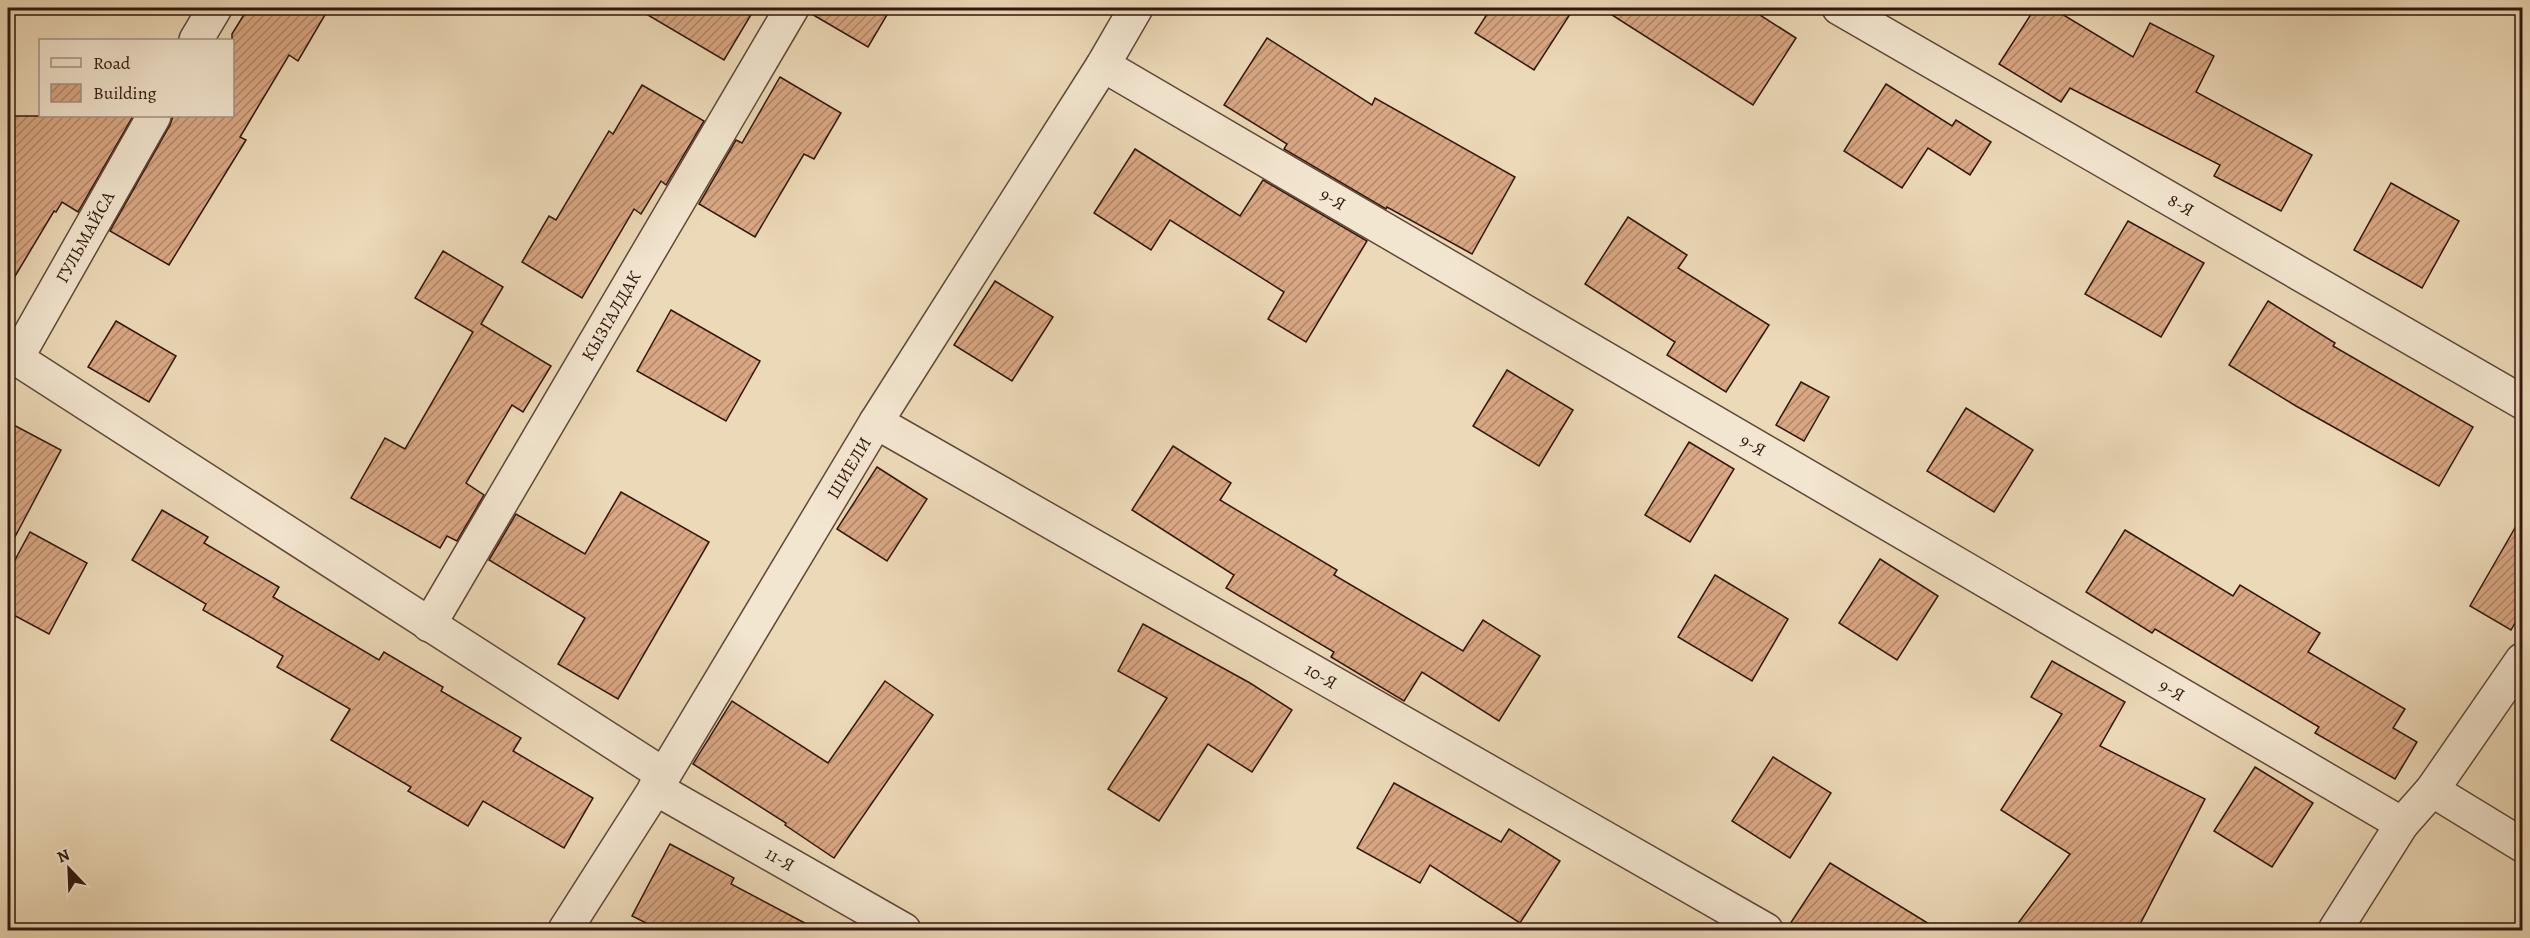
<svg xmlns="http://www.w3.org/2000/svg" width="2530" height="938" font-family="Alegreya,serif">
	<defs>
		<pattern id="building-hatch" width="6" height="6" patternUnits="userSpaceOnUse" patternTransform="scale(1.5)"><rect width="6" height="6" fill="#d9a783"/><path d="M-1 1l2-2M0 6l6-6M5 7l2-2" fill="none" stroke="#b1876a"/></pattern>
	</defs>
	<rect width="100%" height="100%" fill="#ecd9b7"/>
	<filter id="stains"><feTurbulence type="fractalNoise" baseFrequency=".00333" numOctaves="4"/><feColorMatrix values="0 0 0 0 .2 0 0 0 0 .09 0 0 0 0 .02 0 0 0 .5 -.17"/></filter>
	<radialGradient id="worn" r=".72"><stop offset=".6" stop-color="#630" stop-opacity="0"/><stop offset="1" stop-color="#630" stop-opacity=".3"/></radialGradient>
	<!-- building -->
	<g fill="url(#building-hatch)" stroke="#31170d" stroke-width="1.5">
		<path d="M 248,8 L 329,8 L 298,61 L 289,55 L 240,137 L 246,140 L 169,265 L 110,231 L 170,125 L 173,116 L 232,116 L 232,34 Z"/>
		<path d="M 636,8 L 755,8 L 724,60 Z"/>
		<path d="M 811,8 L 891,8 L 868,47 L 810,13 Z"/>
		<path d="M 1491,8 L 1574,8 L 1534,70 L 1475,33 Z"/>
		<path d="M 1601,8 L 1749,8 L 1796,38 L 1753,105 Z"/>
		<path d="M 2035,8 L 2052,8 L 2133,57 L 2150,23 L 2214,56 L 2196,92 L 2312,155 L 2281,211 L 2214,176 L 2220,165 L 2070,88 L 2061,102 L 1999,64 Z"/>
		<path d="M 1267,38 L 1372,105 L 1375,98 L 1515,177 L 1472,254 L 1387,207 L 1386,209 L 1284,149 L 1287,144 L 1224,105 Z"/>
		<path d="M 780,77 L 841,113 L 814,159 L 804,154 L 755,237 L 699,204 L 736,140 L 742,143 Z"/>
		<path d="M 1886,84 L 1952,126 L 1956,120 L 1991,142 L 1970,175 L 1928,148 L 1902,188 L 1844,151 Z"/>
		<path d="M 642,85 L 704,121 L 666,185 L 661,181 L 641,214 L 634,209 L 582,298 L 522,262 L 549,216 L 556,220 L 609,131 L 613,134 Z"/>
		<path d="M 8,116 L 133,116 L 78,212 L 62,202 L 56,212 L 54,211 L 8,288 Z"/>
		<path d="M 1135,149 L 1240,216 L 1263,180 L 1367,241 L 1306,342 L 1268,319 L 1284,292 L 1170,220 L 1151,250 L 1094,213 Z"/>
		<path d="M 2391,183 L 2459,221 L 2422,288 L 2354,250 Z"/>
		<path d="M 1628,217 L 1687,255 L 1678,268 L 1769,325 L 1726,392 L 1667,355 L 1675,342 L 1585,284 Z"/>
		<path d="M 2128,221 L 2204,263 L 2161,337 L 2085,294 Z"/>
		<path d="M 443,251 L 503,287 L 481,324 L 551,366 L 523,412 L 512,405 L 466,483 L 484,495 L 457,541 L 447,536 L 440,548 L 351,498 L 385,438 L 405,449 L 473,332 L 415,298 Z"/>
		<path d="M 995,281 L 1053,317 L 1012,381 L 954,345 Z"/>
		<path d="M 2268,301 L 2335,343 L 2333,346 L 2473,427 L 2439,486 L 2296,406 L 2229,365 Z"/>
		<path d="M 671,310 L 760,361 L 726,421 L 637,371 Z"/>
		<path d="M 116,321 L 176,356 L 149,402 L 88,367 Z"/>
		<path d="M 1507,370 L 1573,410 L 1539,466 L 1473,426 Z"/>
		<path d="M 1801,382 L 1829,397 L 1804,441 L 1776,425 Z"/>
		<path d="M 1966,408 L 2033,450 L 1994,512 L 1927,471 Z"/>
		<path d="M 8,422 L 61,450 L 8,550 Z"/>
		<path d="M 1689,442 L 1734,469 L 1690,542 L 1645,515 Z"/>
		<path d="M 1173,446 L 1231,483 L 1220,500 L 1337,570 L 1334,575 L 1463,651 L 1483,620 L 1540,656 L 1499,721 L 1422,672 L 1404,701 L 1331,657 L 1334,652 L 1226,588 L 1234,575 L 1132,510 Z"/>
		<path d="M 877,467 L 927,499 L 887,561 L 837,529 Z"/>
		<path d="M 621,492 L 709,542 L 618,699 L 558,664 L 585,618 L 489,560 L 516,514 L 585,554 Z"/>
		<path d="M 162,510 L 208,537 L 204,543 L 279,587 L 273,597 L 379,660 L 384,652 L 443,687 L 441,691 L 521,738 L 513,751 L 593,798 L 564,848 L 483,801 L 468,826 L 408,791 L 411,787 L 331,740 L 350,709 L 277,667 L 283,656 L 203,610 L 206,604 L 132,560 Z"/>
		<path d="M 2523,514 L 2523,609 L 2511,630 L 2470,606 Z"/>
		<path d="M 2125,530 L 2233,596 L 2240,585 L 2320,633 L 2308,652 L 2405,709 L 2393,728 L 2417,742 L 2395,779 L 2315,733 L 2319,727 L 2155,629 L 2152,633 L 2086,592 Z"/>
		<path d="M 30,532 L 87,563 L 49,634 L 8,612 L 8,573 Z"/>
		<path d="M 1880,559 L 1938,596 L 1897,660 L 1839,623 Z"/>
		<path d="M 1715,575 L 1788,619 L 1752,681 L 1678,637 Z"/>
		<path d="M 1143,624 L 1250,683 L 1292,710 L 1252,772 L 1208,744 L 1159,821 L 1108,789 L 1167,698 L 1118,671 Z"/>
		<path d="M 2052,661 L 2125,702 L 2100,746 L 2205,799 L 2137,930 L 2013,930 L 2070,854 L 2001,810 L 2062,714 L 2031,697 Z"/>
		<path d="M 885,681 L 933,715 L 834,858 L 785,825 L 786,823 L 693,764 L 732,701 L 828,763 Z"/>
		<path d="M 1773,757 L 1831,793 L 1790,858 L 1732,821 Z"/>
		<path d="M 2255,767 L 2313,803 L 2272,867 L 2214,831 Z"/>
		<path d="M 1394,783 L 1501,842 L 1509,829 L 1560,861 L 1520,923 L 1430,865 L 1420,883 L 1357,848 Z"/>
		<path d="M 670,844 L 734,878 L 731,884 L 818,930 L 660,930 L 632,916 Z"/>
		<path d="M 1830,863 L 1939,930 L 1786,930 Z"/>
	</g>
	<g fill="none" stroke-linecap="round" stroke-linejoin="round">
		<defs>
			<g id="minor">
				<path d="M 1839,8 L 2522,402"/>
				<path d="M 196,40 L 215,8"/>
				<path d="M 1103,65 L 2402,824"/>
				<path d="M 8,353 L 664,775"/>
				<path d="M 16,359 L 154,116"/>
				<path d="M 876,422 L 1766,930"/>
				<path d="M 429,625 L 792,8"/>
				<path d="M 655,788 L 904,930"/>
				<path d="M 2432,790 L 2522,845"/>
				<path d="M 565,930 L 664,775 L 876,422 L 1103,65 L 1136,8"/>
				<path d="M 2335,930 L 2402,824 L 2432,790 L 2522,660"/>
			</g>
		</defs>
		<!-- minor casing -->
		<use href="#minor" stroke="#604838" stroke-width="36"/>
		<!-- minor -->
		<use href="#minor" stroke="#f3e6d0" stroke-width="33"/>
	</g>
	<g text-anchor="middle" stroke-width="5" stroke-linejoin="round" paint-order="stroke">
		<!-- street labels -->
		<g font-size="18" fill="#31170d" stroke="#f3e6d0">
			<text transform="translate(1333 199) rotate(30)" y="6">9-Я</text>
			<text transform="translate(2181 205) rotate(30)" y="6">8-Я</text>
			<text transform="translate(85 237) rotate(-61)" y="6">ГУЛЬМАЙСА</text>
			<text transform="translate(611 316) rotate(-60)" y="6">КЫЗГАЛДАК</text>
			<text transform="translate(1753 445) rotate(30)" y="6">9-Я</text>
			<text transform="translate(849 468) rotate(-59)" y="6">ШИЕЛИ</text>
			<text transform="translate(1321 676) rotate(30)" y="6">10-Я</text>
			<text transform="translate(2172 690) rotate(30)" y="6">9-Я</text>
			<text transform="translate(780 859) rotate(30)" y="6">11-Я</text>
		</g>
	</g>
	<!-- margin -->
	<rect width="2530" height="938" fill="none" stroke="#ecd9b7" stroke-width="30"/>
	<rect x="9" y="9" width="2512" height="920" fill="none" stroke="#31170d" stroke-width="3"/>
	<rect x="15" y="15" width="2500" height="908" fill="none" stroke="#31170d" stroke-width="1.5"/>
	<!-- legend -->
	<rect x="39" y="39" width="195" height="78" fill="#f3e6d0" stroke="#a59382" stroke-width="1.5"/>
	<rect x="51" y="58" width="30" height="9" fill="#f3e6d0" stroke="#a59382" stroke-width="1.5"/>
	<text x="93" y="69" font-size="18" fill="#31170d">Road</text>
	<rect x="51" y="84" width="30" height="18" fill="url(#building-hatch)" stroke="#a59382" stroke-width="1.5"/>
	<text x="93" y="99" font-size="18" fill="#31170d">Building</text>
	<!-- north arrow -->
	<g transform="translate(69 869) rotate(337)" stroke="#f3e6d0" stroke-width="4.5" paint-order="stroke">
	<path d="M0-4.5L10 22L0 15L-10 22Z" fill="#31170d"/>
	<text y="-9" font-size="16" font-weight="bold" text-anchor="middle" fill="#31170d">N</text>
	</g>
	<rect width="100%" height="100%" filter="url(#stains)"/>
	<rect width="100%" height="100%" fill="url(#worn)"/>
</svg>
